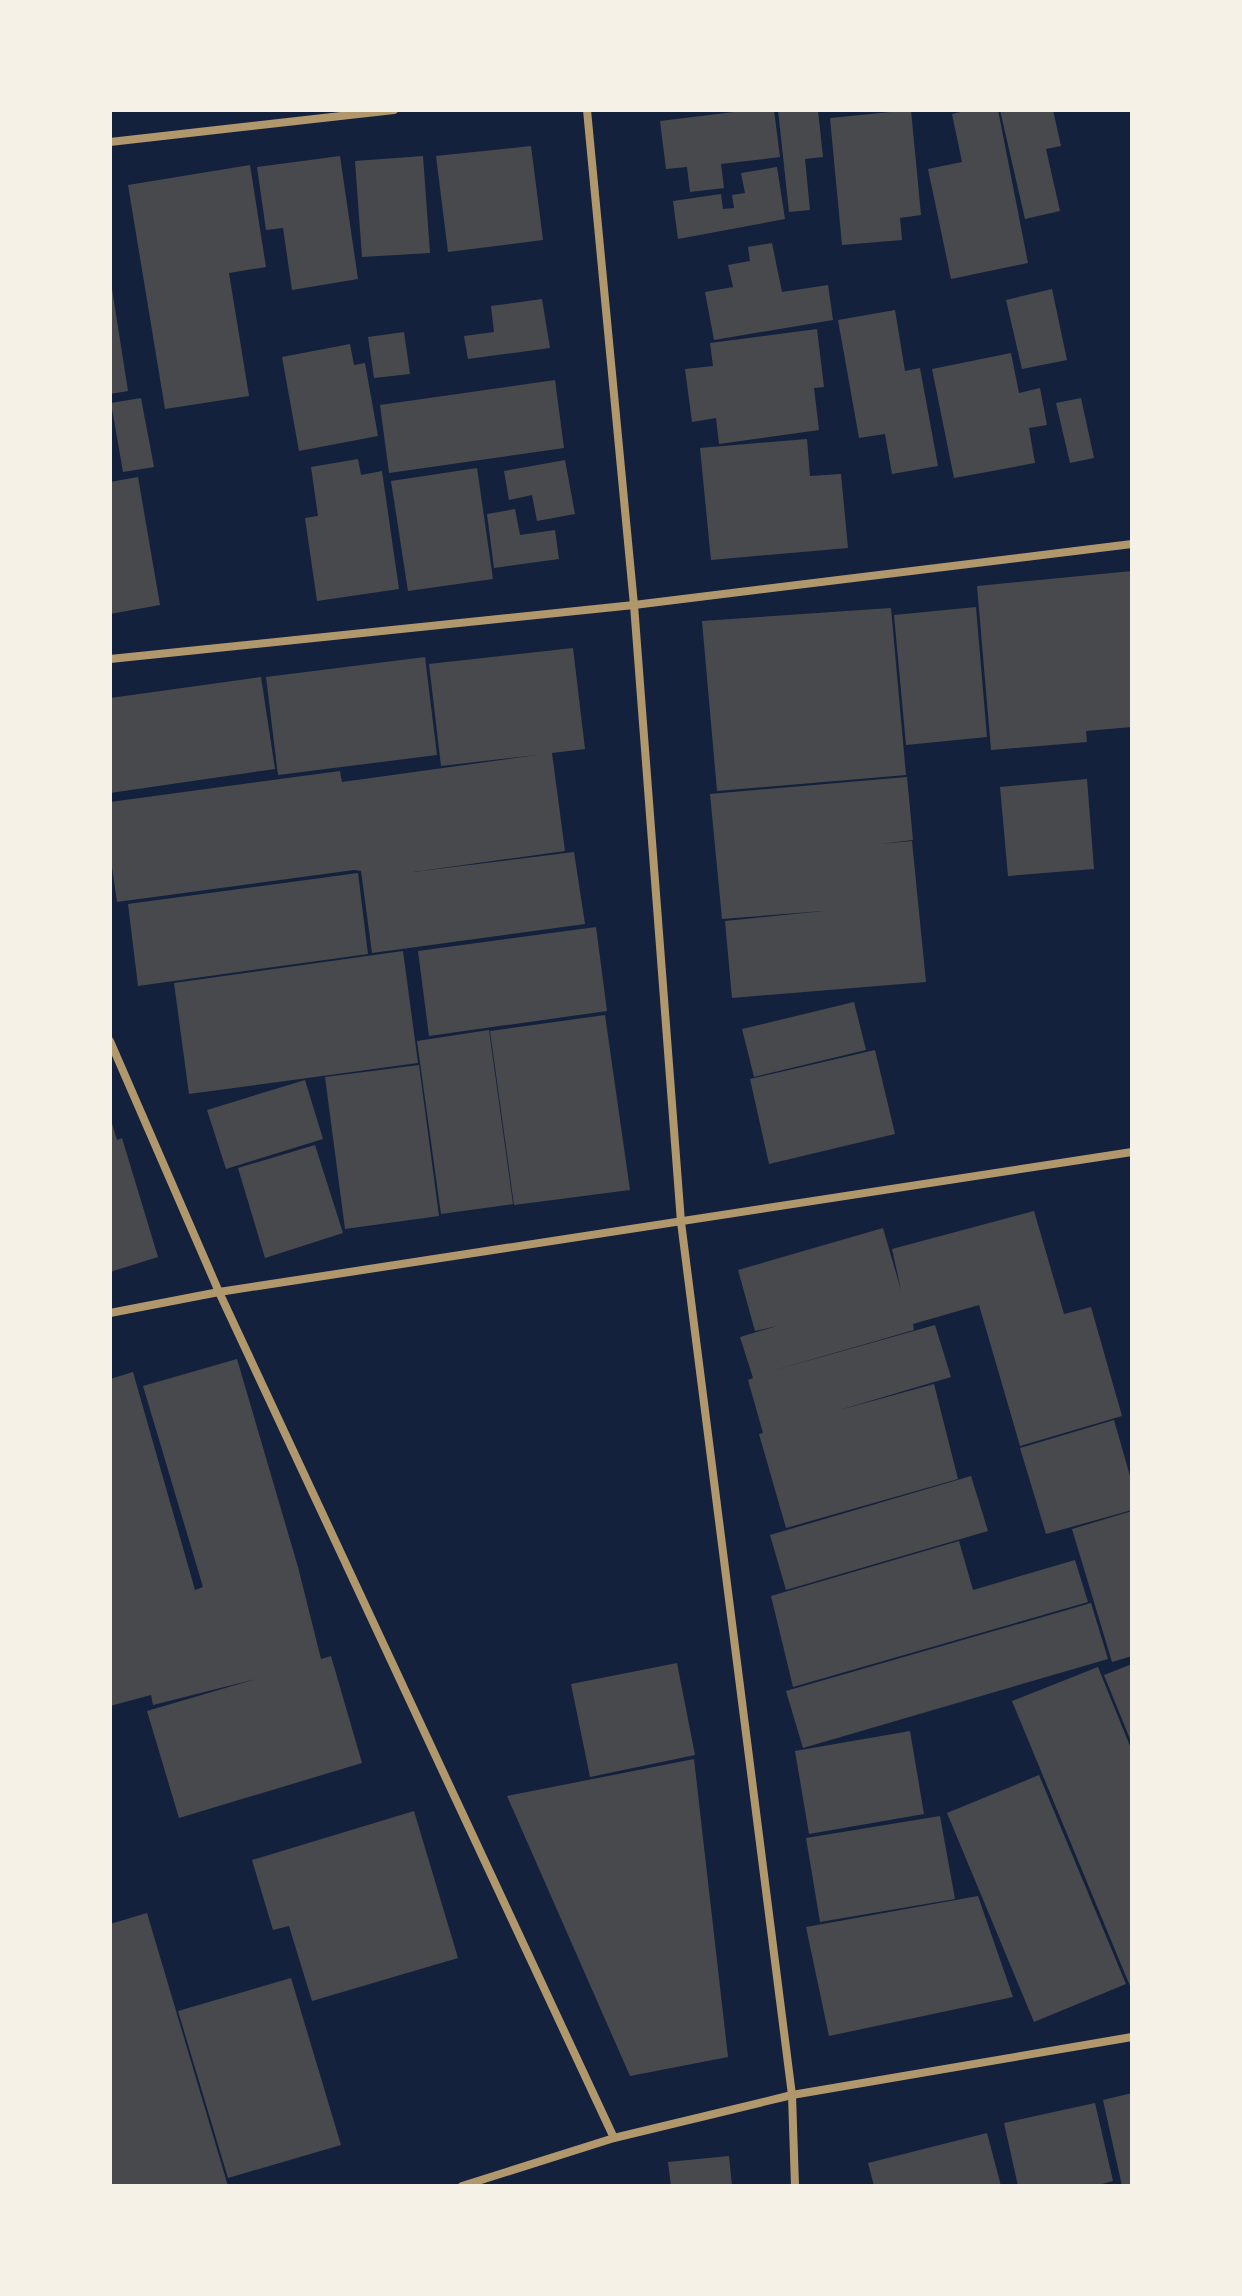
<svg xmlns="http://www.w3.org/2000/svg" width="1242" height="2296" font-family="'Titillium Web',sans-serif">
	<rect width="100%" height="100%" fill="#14213d"/>
	<!-- building -->
	<g fill="#48494c">
		<path d="M 750,110 L 774,110 L 780,157 L 721,164 L 724,188 L 690,192 L 687,167 L 666,169 L 660,121 Z"/>
		<path d="M 778,110 L 818,110 L 823,157 L 805,159 L 810,210 L 789,212 Z"/>
		<path d="M 911,110 L 921,215 L 900,218 L 902,240 L 842,245 L 830,118 Z"/>
		<path d="M 969,110 L 998,110 L 1028,263 L 951,279 L 928,169 L 962,162 L 952,114 Z"/>
		<path d="M 1000,110 L 1053,110 L 1061,146 L 1046,149 L 1060,211 L 1025,219 Z"/>
		<path d="M 531,146 L 543,240 L 448,252 L 436,156 Z"/>
		<path d="M 340,156 L 358,279 L 292,290 L 283,228 L 266,230 L 257,167 Z"/>
		<path d="M 423,156 L 430,253 L 362,257 L 355,161 Z"/>
		<path d="M 250,165 L 266,267 L 229,273 L 249,396 L 165,409 L 128,185 Z"/>
		<path d="M 777,167 L 785,219 L 678,239 L 673,201 L 721,194 L 723,209 L 734,208 L 732,195 L 745,193 L 741,173 Z"/>
		<path d="M 772,243 L 782,292 L 828,285 L 833,320 L 714,340 L 705,292 L 733,287 L 728,265 L 750,261 L 748,247 Z"/>
		<path d="M 110,276 L 128,391 L 110,394 Z"/>
		<path d="M 1052,289 L 1067,360 L 1022,369 L 1006,300 Z"/>
		<path d="M 542,299 L 550,348 L 468,359 L 464,336 L 494,332 L 491,306 Z"/>
		<path d="M 895,310 L 905,371 L 920,368 L 938,466 L 892,474 L 885,434 L 859,438 L 838,320 Z"/>
		<path d="M 817,329 L 824,387 L 814,388 L 819,430 L 719,444 L 716,418 L 692,422 L 685,369 L 713,366 L 710,343 Z"/>
		<path d="M 404,332 L 410,374 L 374,378 L 368,337 Z"/>
		<path d="M 350,344 L 354,365 L 365,363 L 378,436 L 299,451 L 282,357 Z"/>
		<path d="M 1011,353 L 1019,393 L 1040,388 L 1047,425 L 1029,428 L 1035,463 L 954,478 L 932,369 Z"/>
		<path d="M 555,380 L 564,448 L 389,473 L 380,405 Z"/>
		<path d="M 141,398 L 154,467 L 123,472 L 111,403 Z"/>
		<path d="M 1081,398 L 1094,458 L 1070,463 L 1056,403 Z"/>
		<path d="M 807,439 L 810,476 L 841,474 L 848,548 L 711,560 L 700,448 Z"/>
		<path d="M 358,459 L 361,475 L 382,471 L 399,589 L 317,601 L 305,518 L 318,516 L 311,467 Z"/>
		<path d="M 565,460 L 575,514 L 537,521 L 532,495 L 509,500 L 504,471 Z"/>
		<path d="M 477,468 L 493,579 L 408,591 L 391,481 Z"/>
		<path d="M 138,477 L 160,605 L 110,614 L 110,482 Z"/>
		<path d="M 515,509 L 520,535 L 555,530 L 559,559 L 494,568 L 487,514 Z"/>
		<path d="M 1132,571 L 1132,727 L 1086,731 L 1087,742 L 991,750 L 977,586 Z"/>
		<path d="M 976,607 L 987,737 L 906,745 L 894,615 Z"/>
		<path d="M 891,608 L 906,775 L 717,791 L 702,621 Z"/>
		<path d="M 573,648 L 585,749 L 552,753 L 565,851 L 413,872 L 574,852 L 585,924 L 372,953 L 361,871 L 354,870 L 117,902 L 110,853 L 110,802 L 340,771 L 342,782 L 537,755 L 441,766 L 429,664 Z"/>
		<path d="M 425,657 L 437,755 L 278,775 L 266,677 Z"/>
		<path d="M 261,677 L 275,769 L 110,793 L 110,698 Z"/>
		<path d="M 907,777 L 913,840 L 880,844 L 912,841 L 926,982 L 732,998 L 725,921 L 823,911 L 722,919 L 710,794 Z"/>
		<path d="M 1087,779 L 1094,869 L 1008,876 L 1000,787 Z"/>
		<path d="M 358,873 L 368,954 L 138,986 L 128,904 Z"/>
		<path d="M 596,927 L 607,1011 L 429,1036 L 418,951 Z"/>
		<path d="M 403,951 L 418,1063 L 189,1094 L 174,983 Z"/>
		<path d="M 854,1002 L 866,1050 L 754,1077 L 742,1029 Z"/>
		<path d="M 605,1015 L 630,1190 L 514,1205 L 490,1031 Z"/>
		<path d="M 489,1030 L 513,1204 L 441,1214 L 417,1041 Z"/>
		<path d="M 875,1050 L 895,1134 L 769,1164 L 750,1079 Z"/>
		<path d="M 419,1065 L 439,1216 L 345,1229 L 325,1077 Z"/>
		<path d="M 305,1080 L 323,1139 L 226,1169 L 207,1110 Z"/>
		<path d="M 110,1117 L 117,1140 L 122,1138 L 158,1257 L 110,1272 Z"/>
		<path d="M 315,1145 L 343,1233 L 265,1258 L 238,1168 Z"/>
		<path d="M 1034,1211 L 1064,1314 L 1091,1307 L 1122,1416 L 1020,1446 L 979,1305 L 913,1324 L 914,1330 L 768,1372 L 935,1325 L 951,1377 L 836,1411 L 934,1384 L 958,1479 L 786,1528 L 759,1434 L 763,1433 L 748,1380 L 753,1378 L 740,1337 L 777,1326 L 755,1331 L 738,1270 L 883,1228 L 901,1290 L 892,1249 Z"/>
		<path d="M 237,1359 L 298,1567 L 321,1659 L 331,1656 L 362,1763 L 179,1818 L 147,1711 L 256,1679 L 153,1705 L 151,1695 L 110,1706 L 110,1379 L 133,1372 L 195,1590 L 203,1587 L 143,1386 Z"/>
		<path d="M 1114,1420 L 1132,1483 L 1132,1510 L 1046,1534 L 1020,1448 Z"/>
		<path d="M 971,1476 L 988,1531 L 786,1590 L 770,1535 Z"/>
		<path d="M 1132,1511 L 1132,1656 L 1112,1662 L 1072,1529 Z"/>
		<path d="M 959,1541 L 973,1590 L 1075,1560 L 1088,1602 L 793,1687 L 771,1596 Z"/>
		<path d="M 1091,1603 L 1108,1659 L 803,1748 L 786,1691 Z"/>
		<path d="M 677,1663 L 695,1755 L 590,1777 L 571,1684 Z"/>
		<path d="M 1132,1664 L 1132,1744 L 1104,1675 Z"/>
		<path d="M 1098,1667 L 1132,1751 L 1130,1986 L 1012,1701 Z"/>
		<path d="M 910,1731 L 924,1814 L 809,1834 L 795,1751 Z"/>
		<path d="M 694,1759 L 728,2057 L 630,2076 L 507,1796 Z"/>
		<path d="M 1039,1775 L 1126,1984 L 1034,2022 L 947,1813 Z"/>
		<path d="M 414,1811 L 458,1958 L 312,2001 L 289,1926 L 273,1930 L 252,1860 Z"/>
		<path d="M 940,1816 L 955,1899 L 820,1922 L 806,1838 Z"/>
		<path d="M 978,1896 L 1013,1997 L 829,2036 L 806,1927 Z"/>
		<path d="M 147,1913 L 228,2186 L 110,2186 L 110,1924 Z"/>
		<path d="M 291,1978 L 341,2145 L 228,2178 L 178,2011 Z"/>
		<path d="M 1132,2093 L 1132,2186 L 1122,2186 L 1103,2100 Z"/>
		<path d="M 1095,2103 L 1113,2181 L 1094,2186 L 1018,2186 L 1004,2123 Z"/>
		<path d="M 987,2133 L 1001,2186 L 874,2186 L 868,2163 Z"/>
		<path d="M 729,2156 L 732,2186 L 671,2186 L 668,2162 Z"/>
	</g>
	<g fill="none" stroke-linecap="round" stroke-linejoin="round">
		<!-- minor -->
		<g stroke="#b1986c" stroke-width="8">
			<path d="M 587,110 L 634,605 L 681,1222 L 792,2095 L 795,2186"/>
			<path d="M 110,142 L 394,110"/>
			<path d="M 110,659 L 634,605 L 1132,544"/>
			<path d="M 110,1041 L 219,1292 L 614,2138"/>
			<path d="M 110,1313 L 219,1292 L 1132,1152"/>
			<path d="M 462,2186 L 614,2138 L 792,2095 L 1132,2037"/>
		</g>
	</g>
	<!-- border -->
	<rect width="1242" height="2296" fill="none" stroke="#f6f1e7" stroke-width="224"/>
</svg>
